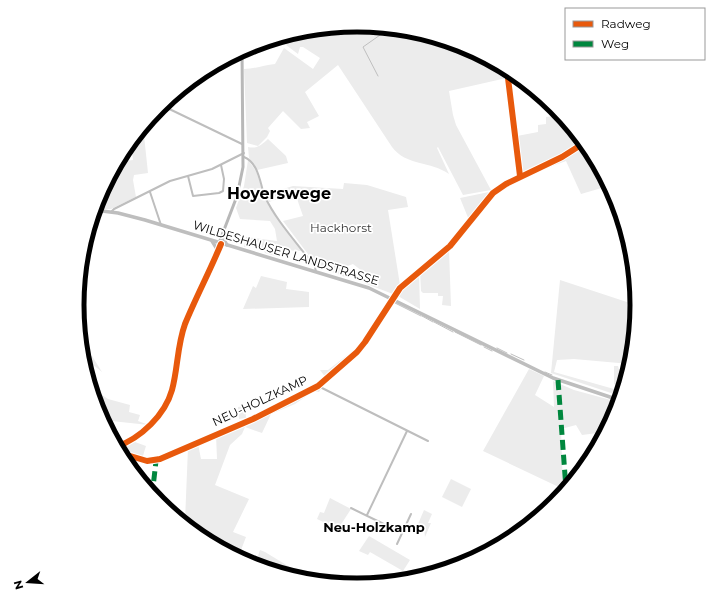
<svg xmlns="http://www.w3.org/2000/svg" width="713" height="610" font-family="Montserrat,sans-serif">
	<rect width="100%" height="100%" fill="#fff"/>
	<!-- green -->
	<g fill="#ececec">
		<path d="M 357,25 L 411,30 L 464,46 L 516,76 L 449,91 L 453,115 L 456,125 L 491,190 L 463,195 L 438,147 L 437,148 L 449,174 C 431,161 406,166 392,147 L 338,65 L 305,92 L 319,116 L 307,122 L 310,128 L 301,129 L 283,111 L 268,128 L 270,131 L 267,137 L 258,146 L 247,143 L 244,69 C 254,69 264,65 275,64 L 284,48 L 313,69 L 320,58 L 303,47 L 300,47 L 298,54 L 286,45 L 293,33 L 302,30 Z"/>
		<path d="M 561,115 L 583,142 L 549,162 L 524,173 L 521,171 L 517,136 L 538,132 L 538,125 L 546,124 L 546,117 Z"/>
		<path d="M 143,126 L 148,173 L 134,175 L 133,180 L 136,197 L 111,209 L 102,209 L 99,195 L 117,162 L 133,160 L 131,141 L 132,139 L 138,140 L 140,130 Z"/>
		<path d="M 268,139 L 286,156 L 288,163 L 257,170 L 249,158 L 248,147 C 258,149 261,145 268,139 Z"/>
		<path d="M 585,144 L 600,169 L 605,187 L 581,194 L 566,161 L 525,176 L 563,158 Z"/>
		<path d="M 248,160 L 256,171 L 267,203 L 303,251 L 282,250 L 279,257 L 265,253 L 264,250 L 252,246 L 244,247 L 246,237 L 277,241 L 275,229 L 270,221 L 240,219 L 236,208 L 244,186 Z"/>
		<path d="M 344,183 L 367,185 L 406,197 L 408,207 L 388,210 L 400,285 L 393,294 L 364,283 L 366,274 L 353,264 L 345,267 L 343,270 L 345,277 L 317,266 L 283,221 L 303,216 L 295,193 L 269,202 L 266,194 L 293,186 L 343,189 Z"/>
		<path d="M 489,192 L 491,193 L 469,220 L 460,198 Z"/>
		<path d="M 623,222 L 631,251 L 632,264 L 627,262 Z"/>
		<path d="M 449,250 L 451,306 L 442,305 L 443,296 L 438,296 L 438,293 L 423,293 L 421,291 L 420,271 Z"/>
		<path d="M 419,273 L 420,309 L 398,296 L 404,286 Z"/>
		<path d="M 261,276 L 287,282 L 286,289 L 309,292 L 309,307 L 243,309 L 253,286 L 256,288 Z"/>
		<path d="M 560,280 L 636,305 L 630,364 L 574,359 L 557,360 L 554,372 L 621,391 L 620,396 L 551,373 Z"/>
		<path d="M 367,335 L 354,352 L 326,378 L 320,370 L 328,370 L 354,350 Z"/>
		<path d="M 81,355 L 92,356 L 102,372 Z"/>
		<path d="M 614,366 L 618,366 L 621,376 L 626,377 L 623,387 L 614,384 Z"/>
		<path d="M 529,369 L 544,376 L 535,395 L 554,407 L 553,381 L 574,390 L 618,402 L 605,432 L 582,435 L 576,425 L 561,429 L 563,489 L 483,451 Z"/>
		<path d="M 319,386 L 321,389 L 319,392 L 314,391 L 295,404 L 271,414 L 262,433 L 245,427 L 242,434 L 230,445 L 215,485 L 249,499 L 233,532 L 246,537 L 238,558 L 201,538 L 180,520 L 185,521 L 188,448 L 198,444 L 201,459 L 217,459 L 216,435 L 270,412 Z"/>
		<path d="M 90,387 L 108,399 L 130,405 L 129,412 L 140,415 L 138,421 L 149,425 L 102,420 L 100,416 L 102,410 L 96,405 Z"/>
		<path d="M 245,406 L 246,418 L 239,419 L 238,407 Z"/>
		<path d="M 135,442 L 146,446 L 142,459 L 127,454 L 123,448 Z"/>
		<path d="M 451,479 L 471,489 L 462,507 L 442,497 Z"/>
		<path d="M 330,498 L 351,509 L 338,529 L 317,519 L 320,512 L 324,513 Z"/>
		<path d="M 559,498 C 541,519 497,546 472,559 Z"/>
		<path d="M 424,510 L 432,514 L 428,523 L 431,523 L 425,537 L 424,527 L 418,524 Z"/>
		<path d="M 369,536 L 410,560 L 403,571 L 370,552 L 368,555 L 359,551 Z"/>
		<path d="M 260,550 L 265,552 L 311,580 L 302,580 L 255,565 Z"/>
		<path d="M 314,572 L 325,578 L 324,582 L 315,581 L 311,578 Z"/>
	</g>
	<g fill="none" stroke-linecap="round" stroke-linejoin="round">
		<!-- stream -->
		<g stroke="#bfbfbf" stroke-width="1">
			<path d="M 378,76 L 363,47 L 390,28"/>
			<path d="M 393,302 L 421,316"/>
			<path d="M 422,316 L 433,322"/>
			<path d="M 434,322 L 453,332"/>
			<path d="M 455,332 L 481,345"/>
			<path d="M 484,347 L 492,351"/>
			<path d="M 497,348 L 507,353"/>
			<path d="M 511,354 L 524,360"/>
			<path d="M 545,372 L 552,375"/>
		</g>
		<!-- minor -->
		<g stroke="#bebebe" stroke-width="2">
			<path d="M 161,105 L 242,144"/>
			<path d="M 244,157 C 259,163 260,184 265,197 C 277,222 299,245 315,267 L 316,272"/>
			<path d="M 188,176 L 193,196 L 219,193 L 223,191 L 224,179 L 221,165"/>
			<path d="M 150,192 L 161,225"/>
			<path d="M 98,197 L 99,211"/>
			<path d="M 111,212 L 114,209 L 170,181 L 212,169 L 244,153"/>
			<path d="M 320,384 L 322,388 L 428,441"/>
			<path d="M 119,446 C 126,460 146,464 160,459 L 253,419 L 318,386 L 357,352 L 365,342 L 400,288 L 450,246 L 493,193 L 506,184 L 562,157 L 584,143"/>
			<path d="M 123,459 L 127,455"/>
			<path d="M 351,508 L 392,528 L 404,530"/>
			<path d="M 367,515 L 407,431"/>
			<path d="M 397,544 L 411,514"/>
		</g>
		<!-- tertiary -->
		<path stroke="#bebebe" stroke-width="2.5" d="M 116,447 C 141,438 165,415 172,390 C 178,368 177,346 185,324 C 196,297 210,271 221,244"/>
		<!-- secondary -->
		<path stroke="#b8b8b8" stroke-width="3" d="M 219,243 L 237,196 L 243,167 L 242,50"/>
		<!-- primary -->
		<g stroke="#bebebe" stroke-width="3.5">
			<path d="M 94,210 L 118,213 L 145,220 L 369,288 L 553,378 L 619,400"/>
			<path d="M 223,238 L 227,245"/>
			<path d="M 212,241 L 217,249"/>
		</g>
		<!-- quiet -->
		<g stroke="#00873e" stroke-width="5" stroke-dasharray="10 5" stroke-linecap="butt">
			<path d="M 558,380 L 566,489"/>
			<path d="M 152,496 L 156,461"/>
		</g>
		<defs>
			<g id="cycleway">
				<path d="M 507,70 L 520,176"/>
				<path d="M 116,447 C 141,438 165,415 172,390 C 178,368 177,346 185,324 C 196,297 210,271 221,244"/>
				<path d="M 123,459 L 127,455 L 147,461 L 160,459 L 253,419 L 318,386 L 357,352 L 365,342 L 400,288 L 450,246 L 493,193 L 506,184 L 562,157 L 584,143"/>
			</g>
		</defs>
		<!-- cycleway casing -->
		<use href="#cycleway" stroke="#fff" stroke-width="8"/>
		<!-- cycleway -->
		<use href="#cycleway" stroke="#e8590c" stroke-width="6"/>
	</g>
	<g text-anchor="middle" stroke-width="3.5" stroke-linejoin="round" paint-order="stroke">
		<!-- park labels -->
		<g font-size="12" fill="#333" stroke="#fff">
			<text x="341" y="232">Hackhorst</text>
		</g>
		<!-- street labels -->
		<g font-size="12" fill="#000" stroke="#fff">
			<text transform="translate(286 253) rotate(17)" y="4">WILDESHAUSER LANDSTRASSE</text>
			<text transform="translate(260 401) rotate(-25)" y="4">NEU-HOLZKAMP</text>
		</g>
		<!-- neighbourhood labels -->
		<g font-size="13" font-weight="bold" fill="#000" stroke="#fff">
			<text x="374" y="532">Neu-Holzkamp</text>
		</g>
		<!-- district labels -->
		<g font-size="16" font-weight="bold" fill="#000" stroke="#fff">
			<text x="279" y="199">Hoyerswege</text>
		</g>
	</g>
	<!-- crop -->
	<path d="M0 0H713V610H0ZM84 305a273 273 0 1 1 546 0a273 273 0 1 1-546 0Z" fill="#fff" fill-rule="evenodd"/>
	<path fill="none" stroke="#000" stroke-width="5" d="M84 305a273 273 0 1 1 546 0a273 273 0 1 1-546 0Z"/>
	<!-- legend -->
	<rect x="565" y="8" width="140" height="52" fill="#ffffff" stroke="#999999"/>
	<rect x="573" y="21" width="20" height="6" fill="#e8590c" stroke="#999999"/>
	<text x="601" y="28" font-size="12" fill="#000000">Radweg</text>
	<rect x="573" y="41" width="20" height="6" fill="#00873e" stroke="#999999"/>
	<text x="601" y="48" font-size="12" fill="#000000">Weg</text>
	<!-- north arrow -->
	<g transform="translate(28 582) rotate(253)" stroke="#ffffff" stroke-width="3" paint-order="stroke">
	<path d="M0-3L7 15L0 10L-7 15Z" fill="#000000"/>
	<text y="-6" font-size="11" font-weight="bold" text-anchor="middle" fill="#000000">N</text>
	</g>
</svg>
